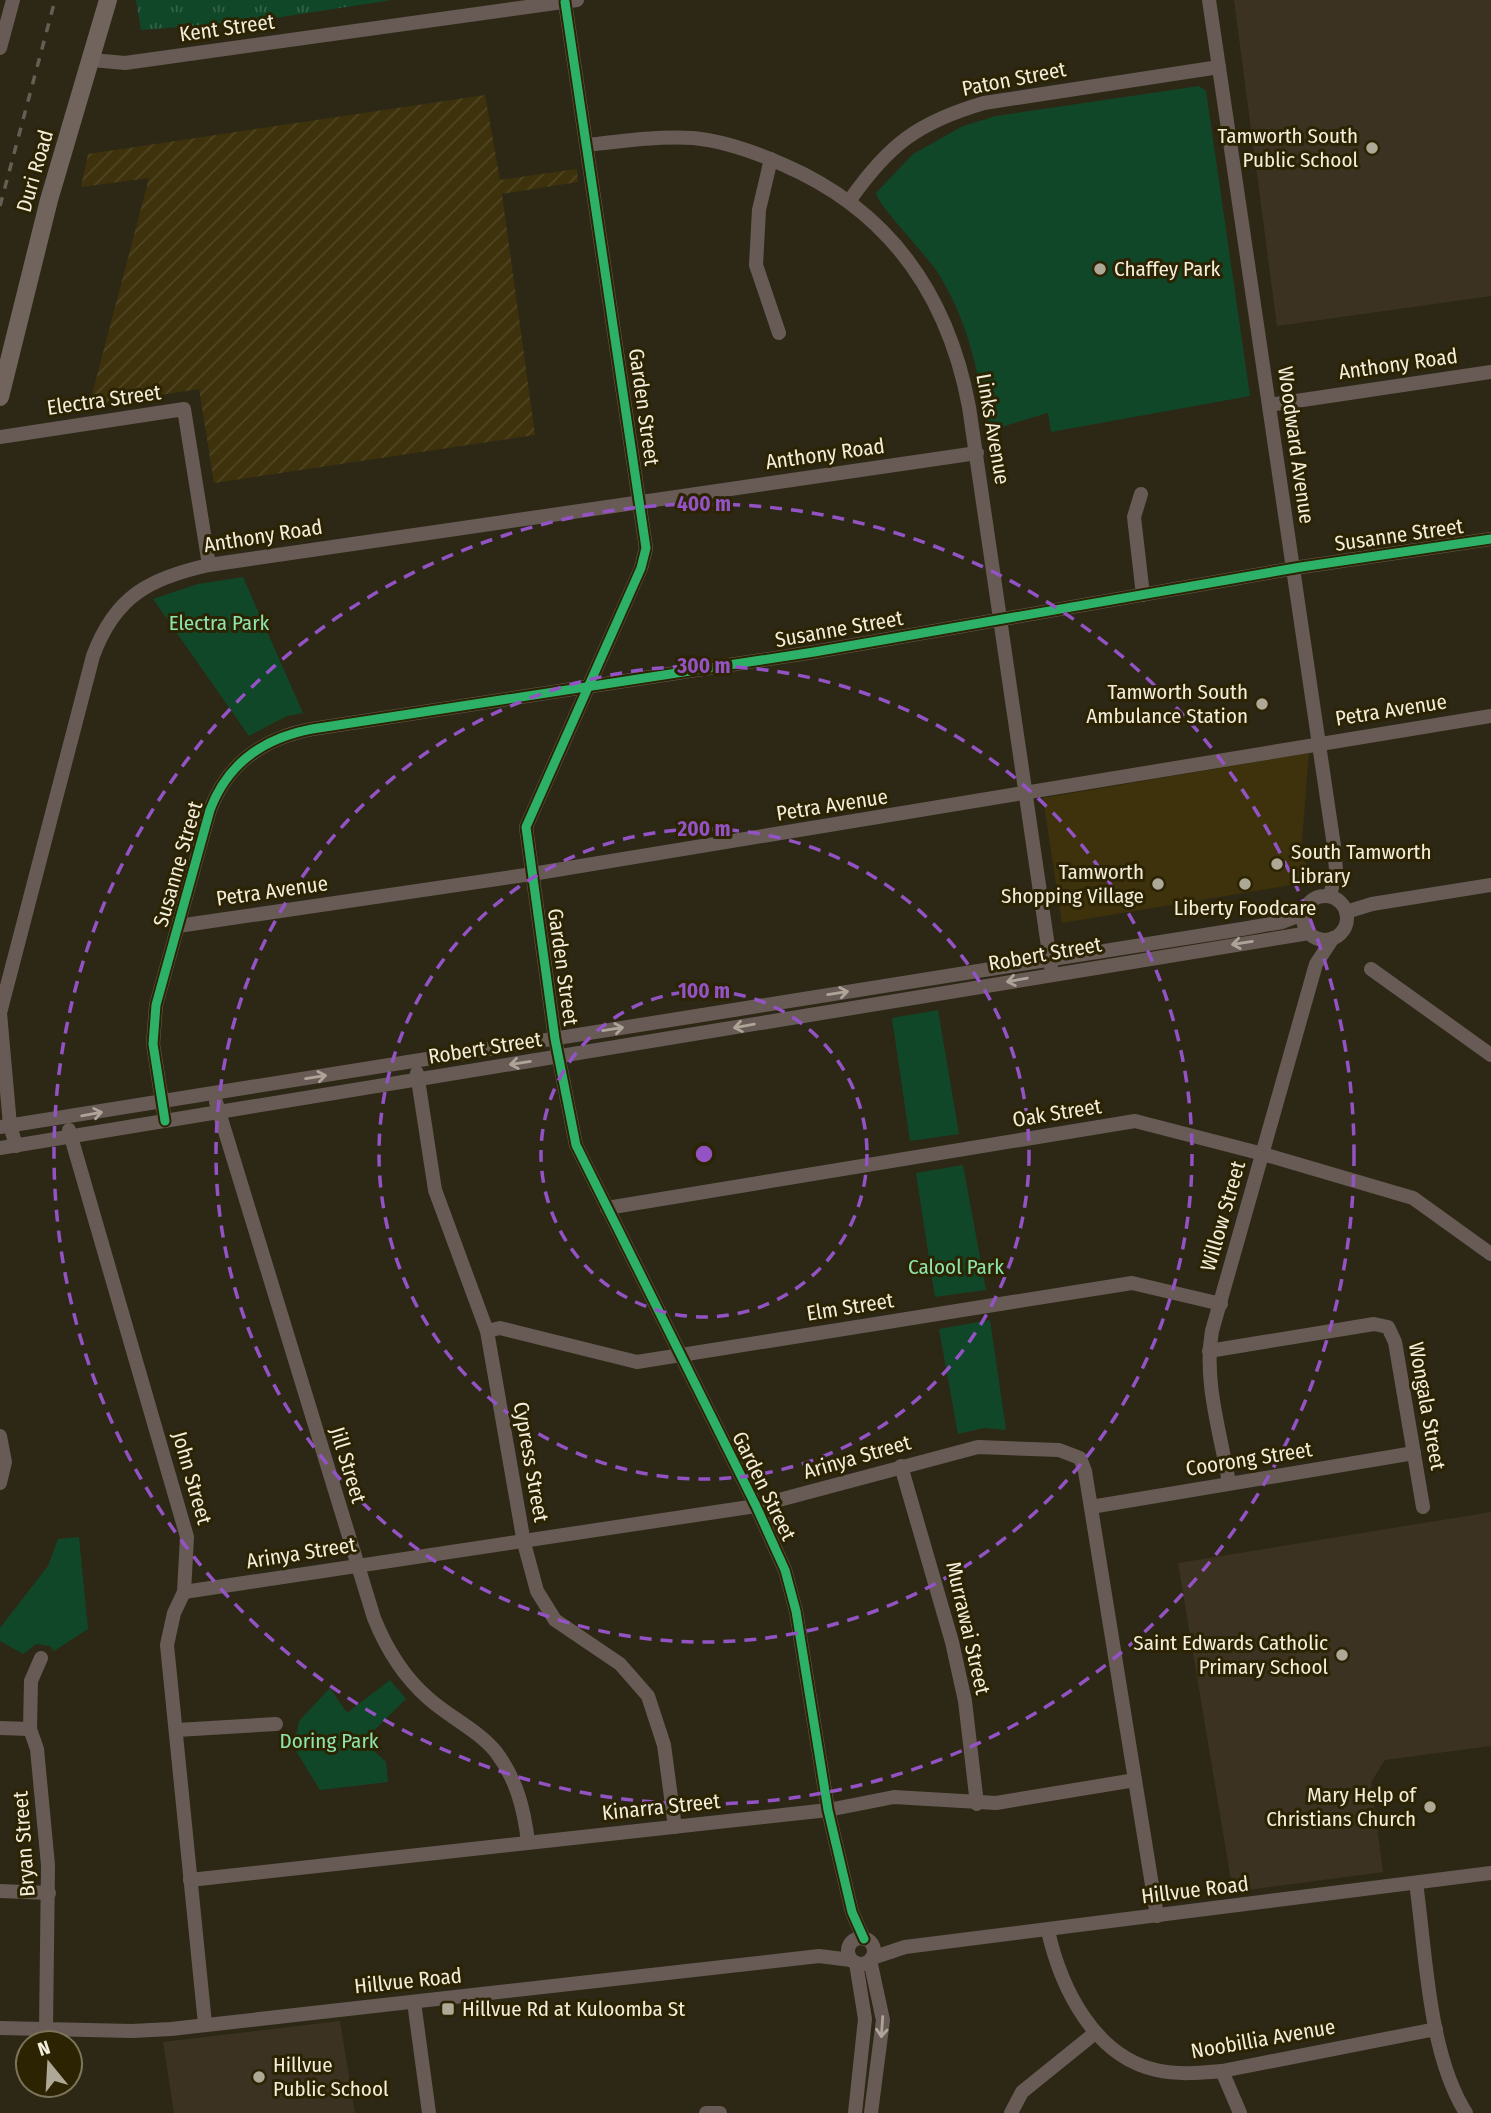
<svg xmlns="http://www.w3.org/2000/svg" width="1491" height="2113" font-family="'Fira Sans Condensed',sans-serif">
	<defs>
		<pattern id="industrial-furrows" width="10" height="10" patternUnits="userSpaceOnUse" patternTransform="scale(1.75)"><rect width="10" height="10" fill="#3d320c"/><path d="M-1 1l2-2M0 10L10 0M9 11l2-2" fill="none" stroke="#504623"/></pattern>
		<pattern id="grass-tufts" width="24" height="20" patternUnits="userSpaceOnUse" patternTransform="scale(1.75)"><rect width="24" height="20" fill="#114729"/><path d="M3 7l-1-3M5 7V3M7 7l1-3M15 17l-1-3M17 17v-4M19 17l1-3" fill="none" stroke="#346247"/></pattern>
	</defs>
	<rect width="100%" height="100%" fill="#2d2816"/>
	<!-- built -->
	<path fill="#3d320c" d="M 1309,753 L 1302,840 L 1309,882 L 1062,923 L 1043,798 Z"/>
	<!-- industrial -->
	<path fill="url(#industrial-furrows)" d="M 485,95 L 500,180 L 577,169 L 578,182 L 502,194 L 535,435 L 214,483 L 199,389 L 89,406 L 149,178 L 81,187 L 88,154 Z"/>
	<!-- education -->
	<g fill="#3c3222">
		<path d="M 1234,0 L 1491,0 L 1491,296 L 1277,326 Z"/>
		<path d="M 1491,1512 L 1491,1746 L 1385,1760 L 1371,1782 L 1383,1872 L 1233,1892 L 1178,1563 Z"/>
		<path d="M 340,2021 L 355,2113 L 174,2113 L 163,2042 Z"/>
	</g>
	<!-- grass -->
	<path fill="url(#grass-tufts)" d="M 136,0 L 392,0 L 255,21 L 141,30 Z"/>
	<!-- park -->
	<g fill="#114729">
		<path d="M 1199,86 L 1206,91 L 1250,396 L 1051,432 L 1048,413 L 988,431 C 978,372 970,325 938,273 C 926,254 879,207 876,193 L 913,154 L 963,126 L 996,116 Z"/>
		<path d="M 243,577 L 303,713 L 287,716 L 249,736 L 153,599 L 198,584 Z"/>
		<path d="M 938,1010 L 959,1134 L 910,1141 L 892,1018 Z"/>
		<path d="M 963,1165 L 986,1290 L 935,1297 L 916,1173 Z"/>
		<path d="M 990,1320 L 1006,1430 L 984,1428 L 958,1434 L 939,1329 Z"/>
		<path d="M 79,1537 L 88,1629 L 54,1651 L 50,1646 L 36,1644 L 23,1654 L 0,1641 L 0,1628 L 48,1566 L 58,1539 Z"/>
		<path d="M 390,1680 L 406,1699 L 363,1741 L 386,1762 L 388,1782 L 320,1790 L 290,1741 L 297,1732 L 299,1721 L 330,1688 L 347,1713 Z"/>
	</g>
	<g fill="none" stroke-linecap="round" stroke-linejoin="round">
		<!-- minor -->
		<g stroke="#685b56" stroke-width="14">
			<path d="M 1209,0 L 1334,846 L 1336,870 L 1330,896"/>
			<path d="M 565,2 L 646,548 L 641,568 L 526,827 L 555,1039 L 576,1145 L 756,1506 L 785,1570 L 796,1611 L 828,1810 L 852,1912 L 864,1939"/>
			<path d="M 0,48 L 13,0"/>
			<path d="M 92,60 L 125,63 L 577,0"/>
			<path d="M 587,145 C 622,141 658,136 693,138 C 725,141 755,152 784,165 C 890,211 948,295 969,407 L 1051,967"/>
			<path d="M 771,159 L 759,210 L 756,265 L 779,333"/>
			<path d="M 850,200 C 889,144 919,122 984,103 L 1219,67"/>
			<path d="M 1269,405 L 1491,372"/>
			<path d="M 0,437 L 184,409 L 209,565"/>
			<path d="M 1141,494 L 1134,517 L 1143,595"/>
			<circle cx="1325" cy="918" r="22"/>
			<path d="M 1346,912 L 1372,904 L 1491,885"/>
			<path d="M 178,926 L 532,874 L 1491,716"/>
			<path d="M 1371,969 L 1491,1055"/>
			<path d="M 417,1073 L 435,1190 L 487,1331 L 524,1543 L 537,1591 L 555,1620 L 620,1664 L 648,1696 L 664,1745 L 675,1827"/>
			<path d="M 216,1102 L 374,1618 C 386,1648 404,1677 428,1698 C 449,1717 478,1730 496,1752 C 517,1780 524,1809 528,1842"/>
			<path d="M 165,1121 L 153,1044 L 156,1005 L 210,810 C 228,762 264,738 312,729 L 814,652 L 1301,567 L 1491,539"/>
			<path d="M 0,1127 L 1242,929 L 1282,922 L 1303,914"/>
			<path d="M 69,1130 L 187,1537 L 184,1592 L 174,1613 L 167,1645 L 205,2024"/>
			<path d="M 16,1146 L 10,1125 L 0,1013 L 93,656 C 115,596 150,578 209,565 L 977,453"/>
			<path d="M 0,1148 L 1309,933"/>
			<path d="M 607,1208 L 1135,1121 L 1263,1154 L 1413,1198 L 1491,1254"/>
			<path d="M 487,1331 L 500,1328 L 520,1333 L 637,1362 L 1132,1283 L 1221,1304"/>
			<path d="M 1209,1351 L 1374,1324 L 1388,1327 L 1395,1342 L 1423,1507"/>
			<path d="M 0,1436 L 5,1462 L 0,1483"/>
			<path d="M 901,1466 L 952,1642 L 965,1701 L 977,1804"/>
			<path d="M 1229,1483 C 1221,1435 1203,1380 1212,1331 L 1316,964 L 1333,938"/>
			<path d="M 1091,1507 L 1414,1453"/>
			<path d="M 184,1592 L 756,1506 L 978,1447 L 1059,1450 L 1080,1458 L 1085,1471 L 1157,1916"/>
			<path d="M 41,1658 L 31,1681 L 30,1729 L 37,1749 L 48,1865 L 46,2029"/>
			<path d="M 0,1728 L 30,1729"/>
			<path d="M 177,1730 L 276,1724"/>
			<path d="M 190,1880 L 828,1810 L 894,1797 L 996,1803 L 1135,1780"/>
			<path d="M 1416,1883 C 1426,1953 1428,2053 1466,2113"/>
			<path d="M 0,1891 L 49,1893"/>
			<path d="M 1048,1931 C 1061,1988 1094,2056 1156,2070 C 1178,2075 1200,2073 1222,2071 L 1436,2029"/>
			<circle cx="861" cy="1951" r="13"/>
			<path d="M 872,1958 L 905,1947 L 1491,1873"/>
			<path d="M 870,1960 L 883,2020 L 871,2113"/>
			<path d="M 414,2002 L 429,2113"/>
			<path d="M 0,2028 L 132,2031 L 171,2029 L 819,1956 L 851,1960"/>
			<path d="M 1222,2071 L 1240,2113"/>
			<path d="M 706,2113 L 720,2113"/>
			<path d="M 855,2113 L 865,2019 L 856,1963"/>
			<path d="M 1011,2113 L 1022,2092 L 1095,2033"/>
		</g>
		<!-- major -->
		<path stroke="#70645c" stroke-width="18" d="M 0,397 L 49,200 L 108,0"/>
		<!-- rail -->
		<path stroke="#665e54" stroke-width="3.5" stroke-dasharray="9 9" stroke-linecap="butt" d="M 0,206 L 55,0"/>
		<defs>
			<g id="cycleway">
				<path d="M 565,2 L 646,548 L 641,568 L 526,827 L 555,1039 L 576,1145 L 756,1506 L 785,1570 L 796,1611 L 828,1810 L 852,1912 L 864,1939"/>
				<path d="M 165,1121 L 153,1044 L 156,1005 L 210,810 C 228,762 264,738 312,729 L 814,652 L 1301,567 L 1491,539"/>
			</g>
		</defs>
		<!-- cycleway casing -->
		<use href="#cycleway" stroke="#2c2303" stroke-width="13"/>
		<!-- cycleway -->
		<use href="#cycleway" stroke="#2db169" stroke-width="9"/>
	</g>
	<!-- one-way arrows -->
	<defs><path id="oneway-shaft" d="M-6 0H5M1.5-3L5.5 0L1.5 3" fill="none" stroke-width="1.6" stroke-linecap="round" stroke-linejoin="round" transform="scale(1.75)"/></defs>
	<g stroke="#aea498">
		<use href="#oneway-shaft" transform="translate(1242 943) rotate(171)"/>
		<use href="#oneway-shaft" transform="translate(1017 980) rotate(170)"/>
		<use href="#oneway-shaft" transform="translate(838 993) rotate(-9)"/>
		<use href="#oneway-shaft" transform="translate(744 1026) rotate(170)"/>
		<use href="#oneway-shaft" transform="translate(613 1029) rotate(-9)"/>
		<use href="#oneway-shaft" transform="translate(520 1063) rotate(171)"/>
		<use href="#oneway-shaft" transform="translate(316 1077) rotate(-9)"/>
		<use href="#oneway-shaft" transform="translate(92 1114) rotate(-10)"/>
		<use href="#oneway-shaft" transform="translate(882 2027) rotate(94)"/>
	</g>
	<!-- distance rings -->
	<g fill="none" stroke="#9353c5" stroke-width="3.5" stroke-dasharray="12 9">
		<circle cx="704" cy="1154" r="163"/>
		<circle cx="704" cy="1154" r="325"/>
		<circle cx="704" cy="1154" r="488"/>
		<circle cx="704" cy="1154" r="650"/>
	</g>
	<!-- markers -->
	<g fill="#aea896" stroke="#2c2303" stroke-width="2.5">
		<circle cx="1372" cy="148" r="7"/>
		<circle cx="1100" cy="269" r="7"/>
		<circle cx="1262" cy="704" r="7"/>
		<circle cx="1277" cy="864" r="7"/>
		<circle cx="1158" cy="884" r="7"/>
		<circle cx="1245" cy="884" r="7"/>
		<circle cx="1342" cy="1655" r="7"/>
		<circle cx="1430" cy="1807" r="7"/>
		<rect x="441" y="2002" width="14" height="14" rx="3.5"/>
		<circle cx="259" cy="2077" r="7"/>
	</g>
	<g text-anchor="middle" stroke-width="6" stroke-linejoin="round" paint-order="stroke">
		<!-- street labels -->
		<g font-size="21" fill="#f3eddb" stroke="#2c2303">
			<text transform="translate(227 28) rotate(-8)" y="7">Kent Street</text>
			<text transform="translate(1014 79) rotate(-11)" y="7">Paton Street</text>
			<text transform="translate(35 171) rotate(-74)" y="7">Duri Road</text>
			<text transform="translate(1398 364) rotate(-8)" y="7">Anthony Road</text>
			<text transform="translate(104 400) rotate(-8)" y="7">Electra Street</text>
			<text transform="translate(644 407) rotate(82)" y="7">Garden Street</text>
			<text transform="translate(993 429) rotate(80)" y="7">Links Avenue</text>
			<text transform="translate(1296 445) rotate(82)" y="7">Woodward Avenue</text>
			<text transform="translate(825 454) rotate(-8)" y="7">Anthony Road</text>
			<text transform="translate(1399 535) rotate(-8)" y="7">Susanne Street</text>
			<text transform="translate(263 536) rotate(-9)" y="7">Anthony Road</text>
			<text transform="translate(839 629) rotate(-10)" y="7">Susanne Street</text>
			<text transform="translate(1391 710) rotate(-9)" y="7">Petra Avenue</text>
			<text transform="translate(832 805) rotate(-9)" y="7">Petra Avenue</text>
			<text transform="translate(178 864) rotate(-74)" y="7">Susanne Street</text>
			<text transform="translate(272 891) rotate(-8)" y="7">Petra Avenue</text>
			<text transform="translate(1045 954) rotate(-10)" y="7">Robert Street</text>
			<text transform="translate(563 967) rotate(82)" y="7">Garden Street</text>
			<text transform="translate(485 1048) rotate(-9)" y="7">Robert Street</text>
			<text transform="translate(1057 1113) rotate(-9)" y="7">Oak Street</text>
			<text transform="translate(1223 1216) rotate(-74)" y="7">Willow Street</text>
			<text transform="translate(850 1307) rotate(-9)" y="7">Elm Street</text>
			<text transform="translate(1427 1406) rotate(80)" y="7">Wongala Street</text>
			<text transform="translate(857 1457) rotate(-16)" y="7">Arinya Street</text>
			<text transform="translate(1249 1459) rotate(-9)" y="7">Coorong Street</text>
			<text transform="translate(531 1462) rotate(80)" y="7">Cypress Street</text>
			<text transform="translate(348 1465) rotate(73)" y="7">Jill Street</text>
			<text transform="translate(192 1478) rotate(74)" y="7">John Street</text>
			<text transform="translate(764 1486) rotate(64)" y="7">Garden Street</text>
			<text transform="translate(301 1553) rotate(-9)" y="7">Arinya Street</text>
			<text transform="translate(968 1628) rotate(77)" y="7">Murrawai Street</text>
			<text transform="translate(661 1807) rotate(-6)" y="7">Kinarra Street</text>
			<text transform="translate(24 1844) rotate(-94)" y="7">Bryan Street</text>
			<text transform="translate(1195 1890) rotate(-7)" y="7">Hillvue Road</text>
			<text transform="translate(408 1981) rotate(-6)" y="7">Hillvue Road</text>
			<text transform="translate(1263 2039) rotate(-10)" y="7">Noobillia Avenue</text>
		</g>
		<!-- poi labels -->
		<g font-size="21" fill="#f3eddb" stroke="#2c2303" text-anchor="end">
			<text x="1358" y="143">Tamworth South<tspan x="1358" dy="24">Public School</tspan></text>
			<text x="1114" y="276" text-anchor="start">Chaffey Park</text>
			<text x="1248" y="699">Tamworth South<tspan x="1248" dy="24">Ambulance Station</tspan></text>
			<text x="1291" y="859" text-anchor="start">South Tamworth<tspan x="1291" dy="24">Library</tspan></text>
			<text x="1144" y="879">Tamworth<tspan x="1144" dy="24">Shopping Village</tspan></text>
			<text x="1245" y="915" text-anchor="middle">Liberty Foodcare</text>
			<text x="1328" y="1650">Saint Edwards Catholic<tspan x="1328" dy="24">Primary School</tspan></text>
			<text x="1416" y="1802">Mary Help of<tspan x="1416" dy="24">Christians Church</tspan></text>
			<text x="462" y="2016" text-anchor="start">Hillvue Rd at Kuloomba St</text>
			<text x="273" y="2072" text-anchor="start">Hillvue<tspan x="273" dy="24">Public School</tspan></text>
		</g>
		<!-- park labels -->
		<g font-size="21" fill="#8ee4ae" stroke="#2c2303">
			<text x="219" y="630">Electra Park</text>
			<text x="956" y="1274">Calool Park</text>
			<text x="329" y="1748">Doring Park</text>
		</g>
	</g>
	<circle cx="704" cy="1154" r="10" fill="#9353c5" stroke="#2c2303" stroke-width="3.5"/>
	<g font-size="21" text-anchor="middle" font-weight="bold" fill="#9353c5" stroke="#2c2303" stroke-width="6" stroke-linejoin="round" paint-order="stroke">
		<text x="704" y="511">400 m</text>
		<text x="704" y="673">300 m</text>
		<text x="704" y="836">200 m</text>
		<text x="704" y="998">100 m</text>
	</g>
	<!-- north arrow -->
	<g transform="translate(49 2064) rotate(342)"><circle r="33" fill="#2c2303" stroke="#7c7459" stroke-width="2"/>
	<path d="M0-5L12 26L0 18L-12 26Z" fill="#aea896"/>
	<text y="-10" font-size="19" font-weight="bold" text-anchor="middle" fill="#f3eddb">N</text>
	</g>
</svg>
